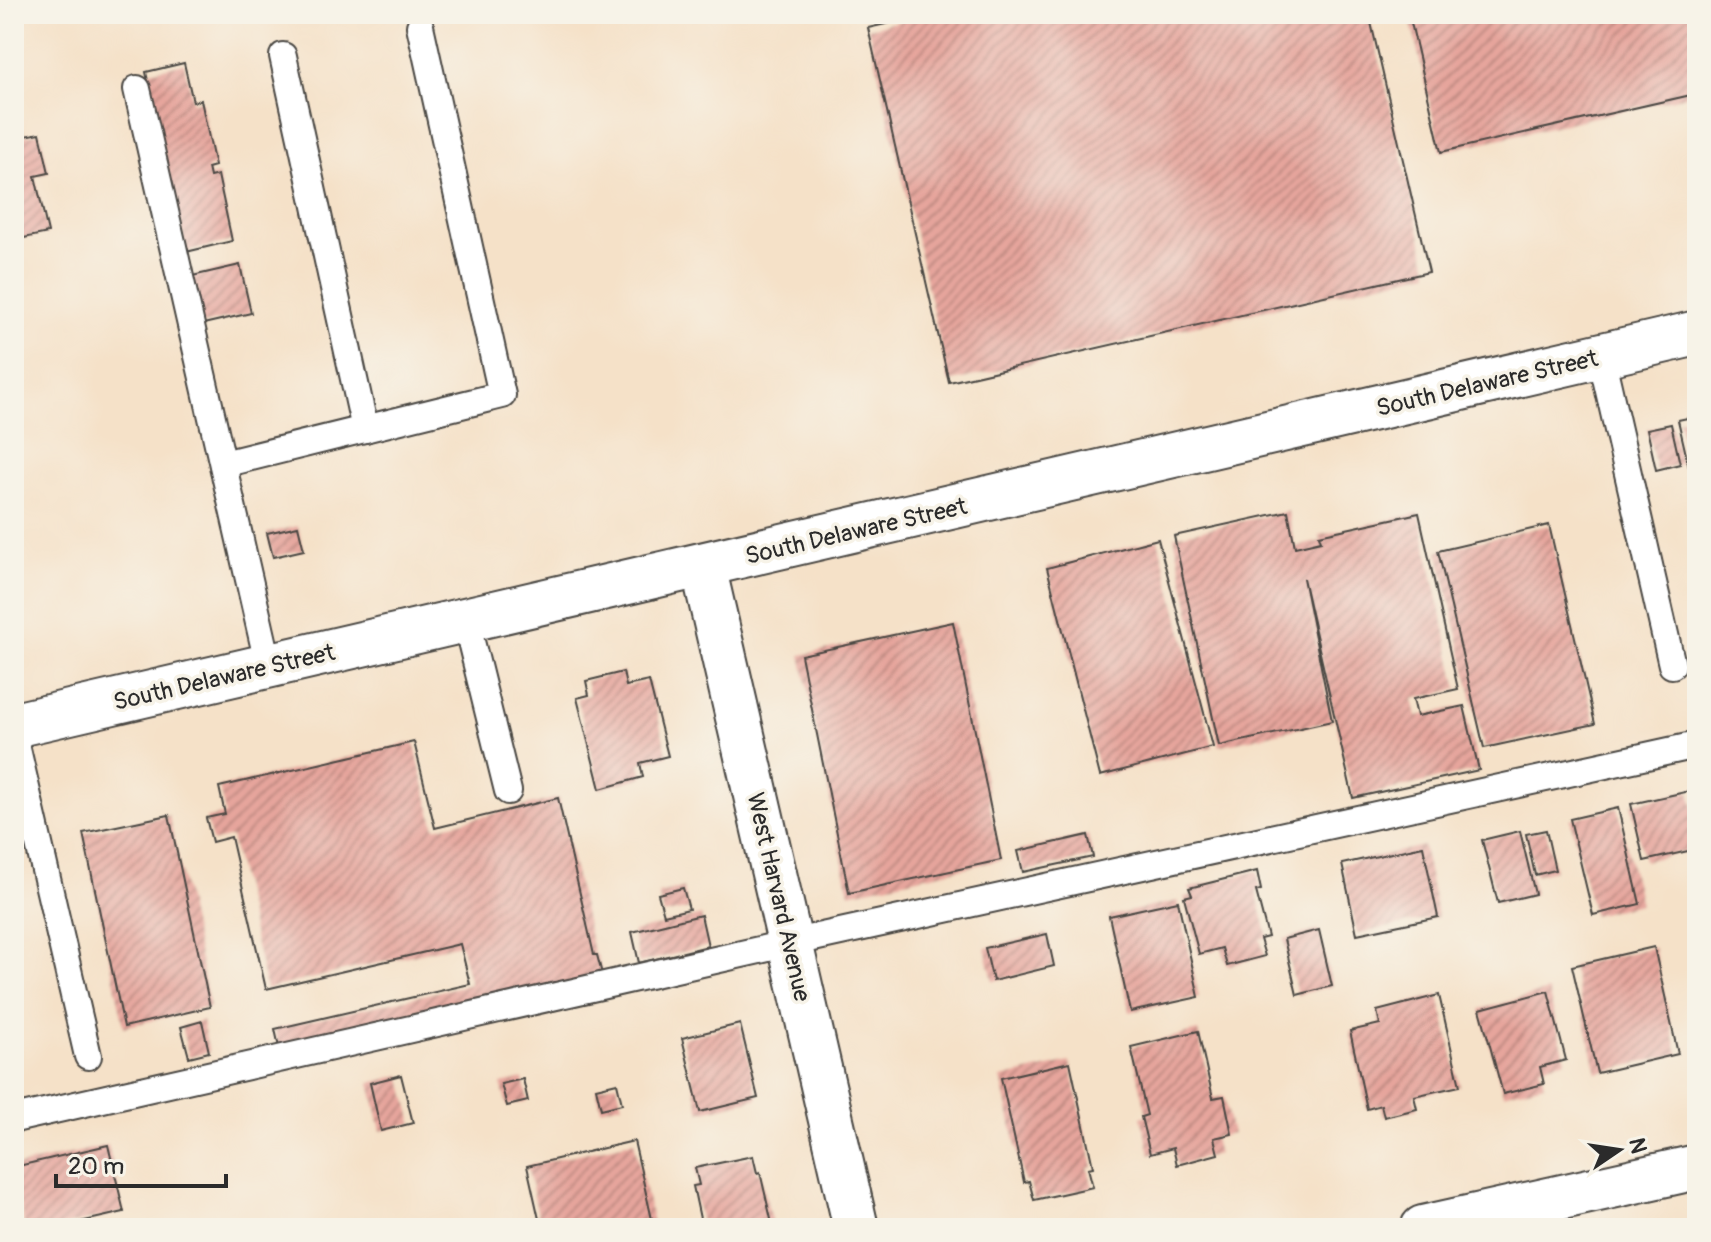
<svg xmlns="http://www.w3.org/2000/svg" width="1711" height="1242" font-family="Pangolin,sans-serif">
	<defs>
		<pattern id="building-hatch" width="6" height="6" patternUnits="userSpaceOnUse" patternTransform="scale(2)"><rect width="6" height="6" fill="#e6a59c"/><path d="M-1 1l2-2M0 6l6-6M5 7l2-2" fill="none" stroke="#bb877f"/></pattern>
	</defs>
	<rect width="100%" height="100%" fill="#f7f3e8"/>
	<filter id="ink" filterUnits="userSpaceOnUse"><feTurbulence type="fractalNoise" baseFrequency=".0125" numOctaves="2"/><feDisplacementMap in="SourceGraphic" scale="16" xChannelSelector="R" yChannelSelector="G"/><feConvolveMatrix kernelMatrix="1 2 1 2 8 2 1 2 1" color-interpolation-filters="sRGB"/></filter>
	<filter id="wash" filterUnits="userSpaceOnUse"><feTurbulence type="fractalNoise" baseFrequency=".006" numOctaves="4" result="noise"/><feDisplacementMap in="SourceGraphic" scale="32" xChannelSelector="R" yChannelSelector="G"/><feGaussianBlur stdDeviation="1.8" result="paint"/><feColorMatrix in="noise" values="0 0 0 0 0 0 0 0 0 0 0 0 0 0 0 0 0 1.4 0 .05"/><feComposite in="paint" operator="in"/></filter>
	<g filter="url(#wash)">
		<rect width="100%" height="100%" fill="#f5e1c8"/>
		<g id="blocks">
			<!-- building -->
			<g fill="url(#building-hatch)">
				<path d="M 930,14 L 1369,14 L 1429,272 L 949,382 L 868,28 Z"/>
				<path d="M 1409,14 L 1697,14 L 1697,114 L 1691,95 L 1441,152 Z"/>
				<path d="M 184,63 L 193,102 L 201,100 L 215,166 L 208,168 L 210,177 L 218,175 L 232,241 L 186,252 L 146,72 Z"/>
				<path d="M 14,96 L 25,136 L 40,133 L 49,173 L 35,176 L 48,233 L 14,240 Z"/>
				<path d="M 240,265 L 251,313 L 199,325 L 188,277 Z"/>
				<path d="M 1697,416 L 1697,498 L 1696,498 L 1678,420 Z"/>
				<path d="M 1671,424 L 1680,464 L 1656,470 L 1647,429 Z"/>
				<path d="M 1288,511 L 1295,547 L 1321,541 L 1319,535 L 1419,513 L 1458,689 L 1413,699 L 1417,716 L 1464,706 L 1479,770 L 1353,798 L 1303,578 L 1332,721 L 1219,746 L 1174,536 Z"/>
				<path d="M 1549,525 L 1595,724 L 1484,748 L 1438,551 Z"/>
				<path d="M 298,526 L 304,550 L 273,557 L 267,533 Z"/>
				<path d="M 1158,539 L 1213,747 L 1100,776 L 1047,568 Z"/>
				<path d="M 953,622 L 1001,860 L 849,893 L 801,655 Z"/>
				<path d="M 623,672 L 626,686 L 649,681 L 668,756 L 640,763 L 643,777 L 600,789 L 577,698 L 589,695 L 586,681 Z"/>
				<path d="M 414,742 L 435,828 L 558,798 L 594,955 L 597,955 L 603,978 L 280,1052 L 275,1029 L 470,984 L 460,944 L 266,989 L 231,837 L 212,842 L 206,818 L 225,814 L 219,787 Z"/>
				<path d="M 1690,791 L 1697,825 L 1697,849 L 1644,861 L 1631,804 Z"/>
				<path d="M 1618,808 L 1640,904 L 1593,915 L 1570,819 Z"/>
				<path d="M 169,815 L 210,1007 L 124,1027 L 83,833 Z"/>
				<path d="M 1546,830 L 1555,870 L 1535,875 L 1526,834 Z"/>
				<path d="M 1520,831 L 1535,894 L 1498,903 L 1482,840 Z"/>
				<path d="M 1088,835 L 1093,857 L 1023,872 L 1018,851 Z"/>
				<path d="M 1423,846 L 1438,917 L 1357,934 L 1342,864 Z"/>
				<path d="M 1257,871 L 1261,890 L 1256,891 L 1268,937 L 1260,939 L 1265,956 L 1227,966 L 1222,948 L 1199,954 L 1184,897 L 1192,895 L 1189,888 Z"/>
				<path d="M 683,888 L 689,909 L 664,915 L 658,894 Z"/>
				<path d="M 1178,901 L 1199,997 L 1130,1012 L 1109,916 Z"/>
				<path d="M 701,915 L 708,946 L 639,963 L 632,932 Z"/>
				<path d="M 1319,930 L 1332,986 L 1297,995 L 1284,939 Z"/>
				<path d="M 1047,934 L 1054,966 L 993,981 L 985,948 Z"/>
				<path d="M 1654,947 L 1678,1054 L 1597,1073 L 1572,966 Z"/>
				<path d="M 1548,991 L 1566,1060 L 1540,1067 L 1544,1084 L 1503,1094 L 1480,1009 Z"/>
				<path d="M 1439,995 L 1460,1086 L 1414,1096 L 1417,1109 L 1384,1117 L 1381,1105 L 1367,1109 L 1350,1031 L 1380,1024 L 1377,1011 Z"/>
				<path d="M 202,1021 L 209,1052 L 189,1057 L 181,1027 Z"/>
				<path d="M 740,1024 L 758,1098 L 700,1112 L 682,1038 Z"/>
				<path d="M 1198,1031 L 1213,1098 L 1224,1096 L 1232,1134 L 1214,1138 L 1218,1154 L 1177,1165 L 1173,1148 L 1150,1154 L 1141,1117 L 1147,1115 L 1131,1047 Z"/>
				<path d="M 1070,1062 L 1093,1167 L 1088,1168 L 1093,1187 L 1034,1200 L 1029,1181 L 1024,1182 L 1001,1078 Z"/>
				<path d="M 401,1075 L 413,1123 L 381,1131 L 370,1083 Z"/>
				<path d="M 523,1079 L 528,1101 L 507,1106 L 501,1084 Z"/>
				<path d="M 617,1083 L 622,1104 L 601,1109 L 596,1088 Z"/>
				<path d="M 634,1141 L 654,1228 L 541,1228 L 527,1166 Z"/>
				<path d="M 108,1145 L 124,1212 L 54,1228 L 25,1228 L 14,1180 L 14,1167 Z"/>
				<path d="M 753,1156 L 757,1173 L 760,1172 L 773,1228 L 702,1228 L 693,1186 L 699,1185 L 695,1168 Z"/>
			</g>
		</g>
	</g>
	<g filter="url(#ink)">
		<use href="#blocks" fill-opacity="0" stroke="#494643" stroke-width="2"/>
		<g fill="none" stroke-linecap="round" stroke-linejoin="round">
			<defs>
				<g id="lane">
					<path d="M 283,56 L 365,429"/>
					<path d="M 137,89 L 269,667"/>
					<path d="M 1601,356 L 1672,665"/>
					<path d="M 223,464 L 502,395 L 420,26"/>
					<path d="M 466,621 L 508,791"/>
					<path d="M 14,736 L 88,1056"/>
					<path d="M 14,1119 L 790,943 L 1697,745"/>
				</g>
				<g id="street">
					<path d="M 703,566 L 856,1228"/>
					<path d="M 14,725 L 1697,333"/>
					<path d="M 1423,1228 L 1697,1167"/>
				</g>
			</defs>
			<!-- lane casing -->
			<use href="#lane" stroke="#494643" stroke-width="30"/>
			<!-- street casing -->
			<use href="#street" stroke="#494643" stroke-width="48"/>
			<!-- lane -->
			<use href="#lane" stroke="#fff" stroke-width="26"/>
			<!-- street -->
			<use href="#street" stroke="#fff" stroke-width="44"/>
		</g>
	</g>
	<g text-anchor="middle" stroke-width="7" stroke-linejoin="round" paint-order="stroke">
		<!-- street labels -->
		<g font-size="24" fill="#2b2b2b" stroke="#f7f3e8">
			<text transform="translate(1487 383) rotate(-13)" y="8">South Delaware Street</text>
			<text transform="translate(856 531) rotate(-13)" y="8">South Delaware Street</text>
			<text transform="translate(224 677) rotate(-13)" y="8">South Delaware Street</text>
			<text transform="translate(779 897) rotate(77)" y="8">West Harvard Avenue</text>
		</g>
	</g>
	<!-- margin -->
	<rect width="1711" height="1242" fill="none" stroke="#f7f3e8" stroke-width="48"/>
	<!-- north arrow -->
	<g transform="translate(1619 1150) rotate(77)" stroke="#f7f3e8" stroke-width="6" paint-order="stroke">
	<path d="M0-6L14 30L0 20L-14 30Z" fill="#2b2b2b"/>
	<text y="-12" font-size="22" font-weight="bold" text-anchor="middle" fill="#2b2b2b">N</text>
	</g>
	<!-- scale -->
	<path d="M56 1174v12h170v-12" fill="none" stroke="#2b2b2b" stroke-width="4"/>
	<text x="68" y="1174" font-size="24" fill="#2b2b2b" stroke="#f7f3e8" stroke-width="6" paint-order="stroke">20 m</text>
</svg>
